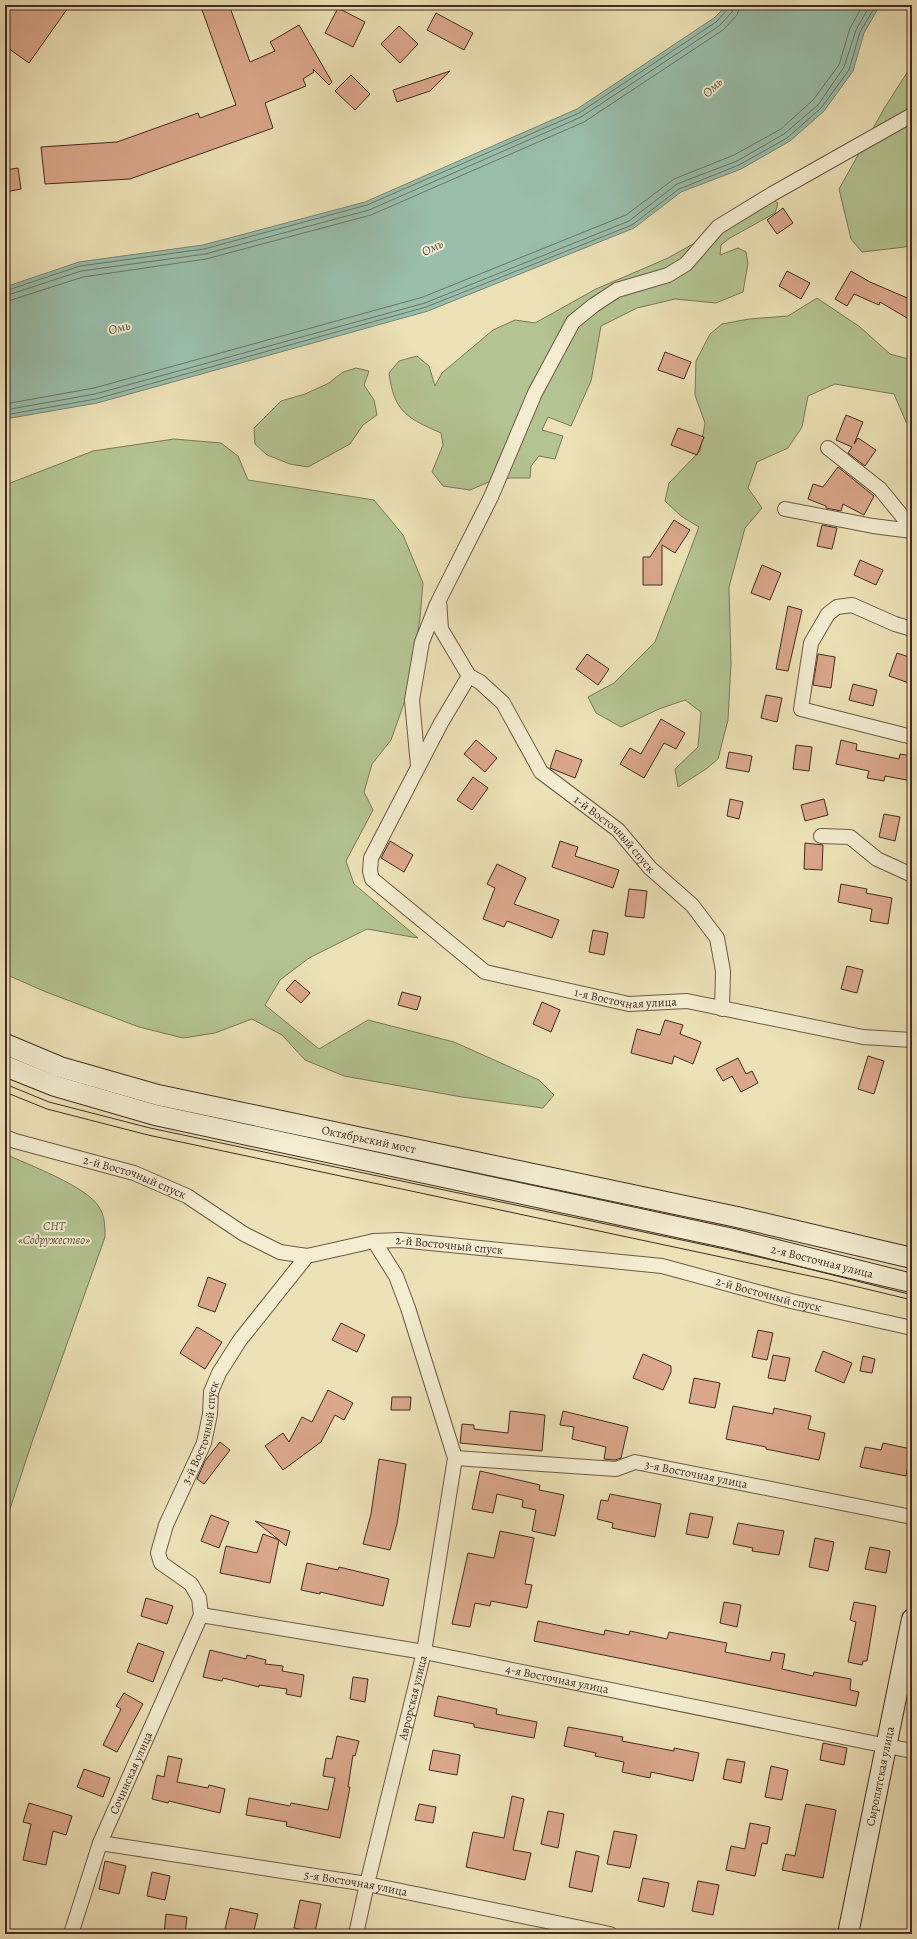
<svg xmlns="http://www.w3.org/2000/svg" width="917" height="1939" font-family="Alegreya,serif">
	<rect width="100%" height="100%" fill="#ece1b6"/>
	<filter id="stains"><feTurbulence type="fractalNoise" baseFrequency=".005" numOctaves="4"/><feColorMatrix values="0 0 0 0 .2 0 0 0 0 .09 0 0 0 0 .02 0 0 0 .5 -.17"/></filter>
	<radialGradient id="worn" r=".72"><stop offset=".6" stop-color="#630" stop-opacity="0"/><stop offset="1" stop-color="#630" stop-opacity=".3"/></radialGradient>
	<!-- green -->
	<g fill="#b3c391" stroke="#7a775a">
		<path d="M 912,65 L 912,243 L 905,247 L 862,252 L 851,239 L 839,189 L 885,107 Z"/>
		<path d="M 770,201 L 775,201 L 778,203 L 775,213 L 730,238 L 721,245 L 720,255 L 738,248 L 746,252 L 748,263 L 743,292 L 716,303 L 675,299 L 637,308 L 601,326 L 591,381 L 571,426 L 548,417 L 542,430 L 563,436 L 555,459 L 539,456 L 531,466 L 530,478 L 510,478 L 491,481 L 470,490 L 443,486 L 432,472 L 443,445 L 441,433 C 407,418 394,412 389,373 L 399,361 L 417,356 L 429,366 L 435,386 L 442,373 L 493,330 L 515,320 L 535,323 L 596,289 L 668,258 Z"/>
		<path d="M 817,298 L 860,327 L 890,354 L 912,360 L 912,426 L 906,422 L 894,394 L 835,384 L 808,396 L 802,427 L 788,448 L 757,462 L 748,488 L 762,508 L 745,528 L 729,587 L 731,664 L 728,720 L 718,759 L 706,769 L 678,787 L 675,769 L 698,747 L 701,712 L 685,700 L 659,709 L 621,727 L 596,713 L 588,697 L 614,683 L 655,642 L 699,527 L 681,516 L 665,501 L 669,483 L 700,451 L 705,423 L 695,395 L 696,361 L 710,334 L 722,324 L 749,319 L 788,316 Z"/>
		<path d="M 356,368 L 369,371 L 364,385 L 374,400 L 377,415 L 363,425 L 350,444 L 308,467 L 290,464 L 267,455 L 255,444 L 254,428 L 281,401 L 305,394 L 329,383 L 343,372 Z"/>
		<path d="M 174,439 L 221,443 L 238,456 L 248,480 L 374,500 L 403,535 L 423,583 L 420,618 L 409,689 L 391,740 L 372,764 L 364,792 L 373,810 L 346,861 L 354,884 L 418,938 L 367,929 L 309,958 L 280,980 L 265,1005 L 319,1049 L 368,1020 L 454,1042 L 539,1080 L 554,1095 L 543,1108 L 462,1097 L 344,1076 L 305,1060 L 282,1035 L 252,1019 L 215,1033 L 183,1038 L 139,1027 L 46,992 L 5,974 L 5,485 L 93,451 Z"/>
		<path d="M 5,1154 C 27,1164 88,1187 99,1207 C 105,1216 105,1226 105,1237 L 32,1442 L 5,1524 Z"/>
	</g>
	<!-- water -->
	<path fill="#99beab" stroke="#768374" d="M 727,5 L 880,5 L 864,33 L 853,71 L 824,111 L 790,141 L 741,169 L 681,192 L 634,228 L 428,311 L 97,403 L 5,419 L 5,287 L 79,262 L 203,245 L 365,202 L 577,109 L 714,18 Z"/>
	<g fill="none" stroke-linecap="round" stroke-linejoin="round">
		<!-- shore -->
		<g stroke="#6e7466" stroke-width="1">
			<path d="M 5,291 L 80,266 L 204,249 L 367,205 L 579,113 L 716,22 L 728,9 L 729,5"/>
			<path d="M 5,296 L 81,271 L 205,254 L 369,210 L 581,117 L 719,26 L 732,12 L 734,5"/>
			<path d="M 5,302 L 83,277 L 206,259 L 371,215 L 584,122 L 723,30 L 737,15 L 740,5"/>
			<path d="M 5,404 L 94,388 L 423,297 L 626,215 L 674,179 L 734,155 L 781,129 L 813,100 L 839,65 L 850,28 L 863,5"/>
			<path d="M 5,410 L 95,394 L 425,303 L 629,221 L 677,184 L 737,161 L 784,134 L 818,105 L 844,67 L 856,30 L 870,5"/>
			<path d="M 5,415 L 96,399 L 426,307 L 632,225 L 679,189 L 739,165 L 787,138 L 821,108 L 849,70 L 860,32 L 876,5"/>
		</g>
	</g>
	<!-- building -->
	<g fill="#daa78b" stroke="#422b22">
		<path d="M 5,5 L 70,5 L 29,63 L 5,46 Z"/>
		<path d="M 207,5 L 229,5 L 250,62 L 275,51 L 270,42 L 299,25 L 332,82 L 329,85 L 313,69 L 314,72 L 303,79 L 306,86 L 265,103 L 273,128 L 130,179 L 45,184 L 41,147 L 117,142 L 198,113 L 200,118 L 236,105 L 201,7 Z"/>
		<path d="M 338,8 L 365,22 L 353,47 L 325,33 Z"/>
		<path d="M 436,13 L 473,33 L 464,50 L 427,30 Z"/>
		<path d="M 399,26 L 418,44 L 400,63 L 381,44 Z"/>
		<path d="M 450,71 L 430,91 L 397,102 L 393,90 Z"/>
		<path d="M 351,75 L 370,94 L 355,110 L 335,91 Z"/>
		<path d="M 18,168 L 21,189 L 5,192 L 5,170 Z"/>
		<path d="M 783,208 L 793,223 L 777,234 L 767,220 Z"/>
		<path d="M 787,271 L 810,283 L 801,299 L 779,286 Z"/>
		<path d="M 851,271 L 870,282 L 912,300 L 912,309 L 907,318 L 880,302 L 879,305 L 854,294 L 847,306 L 835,299 Z"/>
		<path d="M 665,352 L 691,362 L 684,379 L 658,370 Z"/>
		<path d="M 846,415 L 863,422 L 854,444 L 858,438 L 876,450 L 865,466 L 848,453 L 852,447 L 836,440 Z"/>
		<path d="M 678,428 L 704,437 L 697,455 L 671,445 Z"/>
		<path d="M 838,467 L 874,496 L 864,515 L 843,504 L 841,511 L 826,508 L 826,506 L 808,499 L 813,484 L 823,487 Z"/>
		<path d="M 674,520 L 690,530 L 675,553 L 662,545 L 662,585 L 643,585 L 643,557 L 650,557 Z"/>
		<path d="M 822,525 L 837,528 L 832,549 L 817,546 Z"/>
		<path d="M 860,560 L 883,570 L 876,585 L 854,575 Z"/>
		<path d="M 762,565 L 781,573 L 770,600 L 751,593 Z"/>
		<path d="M 788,606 L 802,610 L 788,671 L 776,669 Z"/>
		<path d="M 897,653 L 912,658 L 912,684 L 889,676 Z"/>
		<path d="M 587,654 L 609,669 L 598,685 L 576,669 Z"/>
		<path d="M 818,654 L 835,657 L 831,688 L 813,685 Z"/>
		<path d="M 853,684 L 877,690 L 873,706 L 849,700 Z"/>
		<path d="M 766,695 L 782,698 L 777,722 L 761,718 Z"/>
		<path d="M 661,719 L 685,733 L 676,749 L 664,743 L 644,778 L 620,764 L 630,748 L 641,754 Z"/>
		<path d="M 476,740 L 497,758 L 485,772 L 464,754 Z"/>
		<path d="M 841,740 L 857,744 L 856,750 L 899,759 L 900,754 L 912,756 L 912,781 L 885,776 L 884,781 L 867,778 L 869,771 L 836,764 Z"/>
		<path d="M 796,745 L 812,747 L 809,771 L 793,769 Z"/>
		<path d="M 556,750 L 582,760 L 575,778 L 550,768 Z"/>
		<path d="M 729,752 L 752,756 L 749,772 L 726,768 Z"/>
		<path d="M 473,777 L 488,788 L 472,810 L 457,800 Z"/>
		<path d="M 730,799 L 743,802 L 739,819 L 727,816 Z"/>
		<path d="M 824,799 L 828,815 L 805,821 L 801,805 Z"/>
		<path d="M 884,814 L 900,817 L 895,841 L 879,837 Z"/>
		<path d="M 390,841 L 413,855 L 404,872 L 381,858 Z"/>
		<path d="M 560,841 L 578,847 L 575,856 L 619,870 L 613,888 L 552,867 Z"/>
		<path d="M 805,843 L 823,845 L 822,870 L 804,869 Z"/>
		<path d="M 497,864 L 526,878 L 514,904 L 559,920 L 552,938 L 507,921 L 504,927 L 483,919 L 495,888 L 487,884 Z"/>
		<path d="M 841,884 L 867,889 L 866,893 L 892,898 L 888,924 L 870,921 L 872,909 L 838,902 Z"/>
		<path d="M 629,889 L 647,891 L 644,918 L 625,916 Z"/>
		<path d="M 593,930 L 608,933 L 604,955 L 589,952 Z"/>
		<path d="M 847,966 L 863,970 L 857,993 L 841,989 Z"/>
		<path d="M 295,980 L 310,993 L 301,1003 L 286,990 Z"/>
		<path d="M 402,992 L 421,997 L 417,1010 L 398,1005 Z"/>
		<path d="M 542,1002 L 560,1010 L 551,1032 L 533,1024 Z"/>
		<path d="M 665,1020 L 683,1025 L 680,1034 L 701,1042 L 693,1064 L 674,1056 L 672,1064 L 631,1053 L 637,1029 L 660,1035 Z"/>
		<path d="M 868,1056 L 884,1061 L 874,1094 L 858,1089 Z"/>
		<path d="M 738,1058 L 746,1074 L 752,1071 L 758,1083 L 741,1092 L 732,1076 L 723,1081 L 716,1069 Z"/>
		<path d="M 208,1277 L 226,1284 L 215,1312 L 198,1306 Z"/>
		<path d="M 341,1323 L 365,1335 L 357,1352 L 332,1340 Z"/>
		<path d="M 197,1327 L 222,1342 L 205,1369 L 180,1353 Z"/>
		<path d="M 758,1330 L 773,1333 L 767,1360 L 752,1357 Z"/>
		<path d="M 823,1351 L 852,1363 L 844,1383 L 815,1371 Z"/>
		<path d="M 643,1354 L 671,1366 L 671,1372 L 663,1390 L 633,1378 Z"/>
		<path d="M 773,1355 L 790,1358 L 785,1381 L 768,1378 Z"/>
		<path d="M 863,1356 L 875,1359 L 872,1373 L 860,1371 Z"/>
		<path d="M 694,1378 L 720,1383 L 715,1408 L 689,1403 Z"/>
		<path d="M 328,1390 L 353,1403 L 344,1420 L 335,1415 L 321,1442 L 283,1470 L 265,1446 L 283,1433 L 289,1442 L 302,1417 L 312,1422 Z"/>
		<path d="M 392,1397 L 411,1397 L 410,1410 L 391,1410 Z"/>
		<path d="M 733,1406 L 773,1414 L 774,1408 L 811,1416 L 808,1429 L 825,1433 L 819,1460 L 766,1449 L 766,1447 L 726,1439 Z"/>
		<path d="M 510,1411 L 545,1415 L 542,1451 L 460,1443 L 462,1424 L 474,1425 L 474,1429 L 508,1433 Z"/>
		<path d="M 563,1411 L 628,1427 L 621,1458 L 615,1460 L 604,1459 L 606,1447 L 572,1439 L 574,1427 L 560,1425 Z"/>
		<path d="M 220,1442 L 230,1450 L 204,1484 L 197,1479 L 205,1461 Z"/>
		<path d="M 883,1443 L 911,1449 L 906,1476 L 860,1467 L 865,1447 L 881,1450 Z"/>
		<path d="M 379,1459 L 406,1464 L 397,1524 L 390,1550 L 363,1544 L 371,1514 Z"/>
		<path d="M 480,1471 L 540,1485 L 539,1490 L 564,1495 L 555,1536 L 532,1531 L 536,1510 L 522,1507 L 523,1500 L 497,1494 L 493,1513 L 472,1509 Z"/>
		<path d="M 610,1494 L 661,1504 L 655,1537 L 612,1528 L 613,1523 L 597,1519 L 601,1500 L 608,1501 Z"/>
		<path d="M 690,1513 L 713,1517 L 708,1538 L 686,1534 Z"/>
		<path d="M 211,1515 L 229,1522 L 219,1548 L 201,1541 Z"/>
		<path d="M 255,1521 L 290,1531 L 286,1546 L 279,1540 L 270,1583 L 220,1573 L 226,1546 L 257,1553 L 263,1534 L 279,1540 Z"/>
		<path d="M 738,1523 L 784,1531 L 779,1555 L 752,1551 L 753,1548 L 733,1544 Z"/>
		<path d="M 500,1531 L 534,1538 L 525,1584 L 532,1585 L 527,1608 L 491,1601 L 490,1606 L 475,1603 L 470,1627 L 452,1624 L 468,1553 L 494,1558 Z"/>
		<path d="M 815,1538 L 834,1542 L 828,1571 L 809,1567 Z"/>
		<path d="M 870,1547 L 890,1551 L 886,1573 L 865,1569 Z"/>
		<path d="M 307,1563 L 338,1570 L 339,1567 L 389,1579 L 383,1606 L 320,1592 L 320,1594 L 301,1590 Z"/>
		<path d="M 146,1598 L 173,1606 L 167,1624 L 141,1616 Z"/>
		<path d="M 724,1602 L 741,1605 L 737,1627 L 720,1623 Z"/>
		<path d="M 854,1602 L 876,1606 L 867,1661 L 863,1661 L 862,1665 L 848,1662 L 856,1622 L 850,1620 Z"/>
		<path d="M 538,1621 L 604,1635 L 605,1630 L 629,1635 L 630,1631 L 667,1639 L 669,1632 L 727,1643 L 725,1652 L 770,1661 L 772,1652 L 785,1654 L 782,1669 L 813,1676 L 814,1672 L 851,1679 L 850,1690 L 859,1692 L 856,1706 L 534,1641 Z"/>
		<path d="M 138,1643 L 164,1652 L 153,1682 L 127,1672 Z"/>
		<path d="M 210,1650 L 246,1659 L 247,1655 L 266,1660 L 265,1664 L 283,1666 L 282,1671 L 304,1675 L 301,1697 L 286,1694 L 287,1689 L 259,1685 L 259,1687 L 223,1678 L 222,1681 L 203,1677 Z"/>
		<path d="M 353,1677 L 368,1679 L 365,1702 L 350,1699 Z"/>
		<path d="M 124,1693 L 143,1704 L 117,1752 L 103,1745 L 121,1709 L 116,1706 Z"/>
		<path d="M 438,1696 L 497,1709 L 496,1714 L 537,1722 L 534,1738 L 474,1727 L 474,1724 L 434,1716 Z"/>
		<path d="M 568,1727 L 623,1737 L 622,1741 L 674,1751 L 674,1748 L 699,1753 L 693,1781 L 651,1772 L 650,1778 L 622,1772 L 624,1762 L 595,1756 L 596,1753 L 564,1746 Z"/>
		<path d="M 337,1736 L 359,1741 L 355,1756 L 353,1755 L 348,1787 L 350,1787 L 340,1838 L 286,1826 L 287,1822 L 246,1815 L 249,1798 L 290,1806 L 291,1803 L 328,1810 L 335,1778 L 323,1776 L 326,1758 L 332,1759 Z"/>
		<path d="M 823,1743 L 847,1748 L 844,1765 L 820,1760 Z"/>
		<path d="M 433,1750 L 460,1755 L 457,1775 L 429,1770 Z"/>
		<path d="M 168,1756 L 182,1759 L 177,1782 L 208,1788 L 209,1785 L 225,1789 L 220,1813 L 169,1801 L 168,1803 L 152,1799 L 157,1775 L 164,1777 Z"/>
		<path d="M 727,1759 L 745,1762 L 741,1783 L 723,1779 Z"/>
		<path d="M 771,1766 L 788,1770 L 782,1800 L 765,1797 Z"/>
		<path d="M 84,1769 L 110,1778 L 103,1797 L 77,1787 Z"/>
		<path d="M 512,1796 L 524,1799 L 513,1850 L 531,1853 L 525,1880 L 466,1867 L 473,1832 L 504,1838 Z"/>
		<path d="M 29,1803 L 72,1816 L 66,1835 L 53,1831 L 46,1865 L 23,1860 L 31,1824 L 23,1822 Z"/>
		<path d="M 419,1804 L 436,1807 L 433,1823 L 415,1820 Z"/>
		<path d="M 806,1804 L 836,1810 L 823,1878 L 782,1870 L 786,1854 L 795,1856 Z"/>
		<path d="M 548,1811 L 564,1814 L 558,1848 L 541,1844 Z"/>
		<path d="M 750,1823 L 770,1827 L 767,1844 L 762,1843 L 755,1876 L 726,1870 L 731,1846 L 745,1849 Z"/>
		<path d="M 614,1831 L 637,1835 L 630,1868 L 607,1864 Z"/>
		<path d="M 576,1851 L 599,1856 L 592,1892 L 569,1887 Z"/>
		<path d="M 105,1861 L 126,1866 L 119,1894 L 99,1889 Z"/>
		<path d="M 152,1872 L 170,1876 L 165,1900 L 147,1896 Z"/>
		<path d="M 643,1878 L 669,1883 L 664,1907 L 638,1901 Z"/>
		<path d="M 698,1881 L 719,1885 L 713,1915 L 692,1911 Z"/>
		<path d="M 300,1900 L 321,1904 L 315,1932 L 294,1928 Z"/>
		<path d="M 230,1908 L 258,1914 L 253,1934 L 225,1929 Z"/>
		<path d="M 166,1914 L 187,1917 L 185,1934 L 164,1934 Z"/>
	</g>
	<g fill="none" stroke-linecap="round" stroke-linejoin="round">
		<defs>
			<g id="street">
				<path d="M 828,448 L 880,489 L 912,528"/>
				<path d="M 785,509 L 873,526 L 912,531"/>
				<path d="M 912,629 L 895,624 L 852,605 L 837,607 L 828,614 L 811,643 L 801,709 L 912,737"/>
				<path id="s1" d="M 469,676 L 441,723 L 371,858 L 370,871 L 372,879 L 485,972 L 629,1004 L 687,1001 L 863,1037 L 912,1040"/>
				<path d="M 469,676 L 441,629 L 439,600 L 491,497 L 535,393 L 573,322 L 594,305 L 617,290 L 668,275 L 686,264 L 718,227 L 772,194 L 912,115"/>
				<path id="s2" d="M 469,676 L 480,682 L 503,703 L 541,772 L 618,830 L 650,868 L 692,905 L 717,938 L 723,971 L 722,1009"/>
				<path d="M 418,766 L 412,700 L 422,642 L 437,604"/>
				<path d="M 821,836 L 850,837 L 877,859 L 912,875"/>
				<path id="s3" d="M 5,1137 L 15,1141 L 134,1173 L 187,1196 L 244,1234 L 280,1252 L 307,1256 L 374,1241 L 400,1240 L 662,1266 L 791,1301 L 912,1328"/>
				<path id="s4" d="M 455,1458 L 616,1469 L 635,1462 L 912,1517"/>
				<path id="s5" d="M 201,1615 L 424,1652 L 912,1751"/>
				<path id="s6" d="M 201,1615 L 199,1598 L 191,1584 L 161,1563 L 158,1553 L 166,1525 L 204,1443 L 210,1414 L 211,1392 L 219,1373 L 240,1340 L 307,1256"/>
				<path id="s7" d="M 100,1843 L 367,1884 L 610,1934"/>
				<path id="s8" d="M 71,1934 L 100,1843 L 201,1615"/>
				<path id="s9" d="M 356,1934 L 367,1884 L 424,1652 L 455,1458 L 408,1308 L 396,1276 L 374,1241"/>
			</g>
			<g id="secondary">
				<path id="s10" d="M 5,1044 L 60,1067 L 158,1095 L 737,1217 L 912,1258"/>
				<path id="s11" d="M 5,1066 L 55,1086 L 155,1115 L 733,1239 L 912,1284"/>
				<path id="s12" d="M 848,1934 L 912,1619"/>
			</g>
		</defs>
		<!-- street casing -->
		<use href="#street" stroke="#6c5847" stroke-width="16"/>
		<!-- secondary casing -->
		<use href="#secondary" stroke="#422b22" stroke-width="22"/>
		<!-- street -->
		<use href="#street" stroke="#f3ecd0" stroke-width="14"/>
		<!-- secondary -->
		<use href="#secondary" stroke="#f3ecd0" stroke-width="20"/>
		<!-- tram -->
		<g stroke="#422b22" stroke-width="1">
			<path d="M 5,1084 L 49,1102 L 150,1128 L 729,1250 L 912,1293"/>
			<path d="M 5,1092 L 47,1109 L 148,1135 L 829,1280 L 912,1300"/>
		</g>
	</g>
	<g text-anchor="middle" stroke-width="4" stroke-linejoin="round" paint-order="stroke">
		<!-- street labels -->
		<g font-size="12" fill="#422b22" stroke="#f3ecd0">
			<text dy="4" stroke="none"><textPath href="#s2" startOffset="219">1-й Восточный спуск</textPath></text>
			<text dy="4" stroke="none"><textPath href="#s1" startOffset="518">1-я Восточная улица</textPath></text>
			<text dy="4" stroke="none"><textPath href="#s10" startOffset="377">Октябрьский мост</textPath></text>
			<text dy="4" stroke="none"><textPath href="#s3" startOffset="136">2-й Восточный спуск</textPath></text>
			<text dy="4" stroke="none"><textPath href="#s3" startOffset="472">2-й Восточный спуск</textPath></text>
			<text dy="4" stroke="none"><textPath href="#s11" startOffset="841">2-я Восточная улица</textPath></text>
			<text dy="4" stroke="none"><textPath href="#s3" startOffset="796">2-й Восточный спуск</textPath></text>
			<text dy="4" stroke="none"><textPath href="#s6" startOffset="209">3-й Восточный спуск</textPath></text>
			<text dy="4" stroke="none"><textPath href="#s4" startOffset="244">3-я Восточная улица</textPath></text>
			<text dy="4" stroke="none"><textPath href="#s5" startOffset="362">4-я Восточная улица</textPath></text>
			<text dy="4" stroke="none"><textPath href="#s9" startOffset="243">Аврорская улица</textPath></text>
			<text dy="4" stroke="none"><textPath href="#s8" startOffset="172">Сочинская улица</textPath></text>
			<text dy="4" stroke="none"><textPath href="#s12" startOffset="161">Сыропятская улица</textPath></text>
			<text dy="4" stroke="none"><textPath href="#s7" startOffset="259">5-я Восточная улица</textPath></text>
		</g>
		<!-- park labels -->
		<g font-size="12" font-style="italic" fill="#5e513e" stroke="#f3ecd0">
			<text x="54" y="1230">СНТ<tspan x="54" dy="14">«Содружество»</tspan></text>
		</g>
		<!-- water labels -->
		<g font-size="13" font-style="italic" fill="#585044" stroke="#f3ecd0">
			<text transform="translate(712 87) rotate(-44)" y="5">Омь</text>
			<text transform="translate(432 247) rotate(-26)" y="5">Омь</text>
			<text transform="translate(119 327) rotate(-14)" y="5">Омь</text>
		</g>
	</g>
	<!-- margin -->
	<rect width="917" height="1939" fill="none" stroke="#ece1b6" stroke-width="20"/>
	<rect x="6" y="6" width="905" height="1927" fill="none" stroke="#422b22" stroke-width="2"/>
	<rect x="10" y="10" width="897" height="1919" fill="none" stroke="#422b22"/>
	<rect width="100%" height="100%" filter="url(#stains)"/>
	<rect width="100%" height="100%" fill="url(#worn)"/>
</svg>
